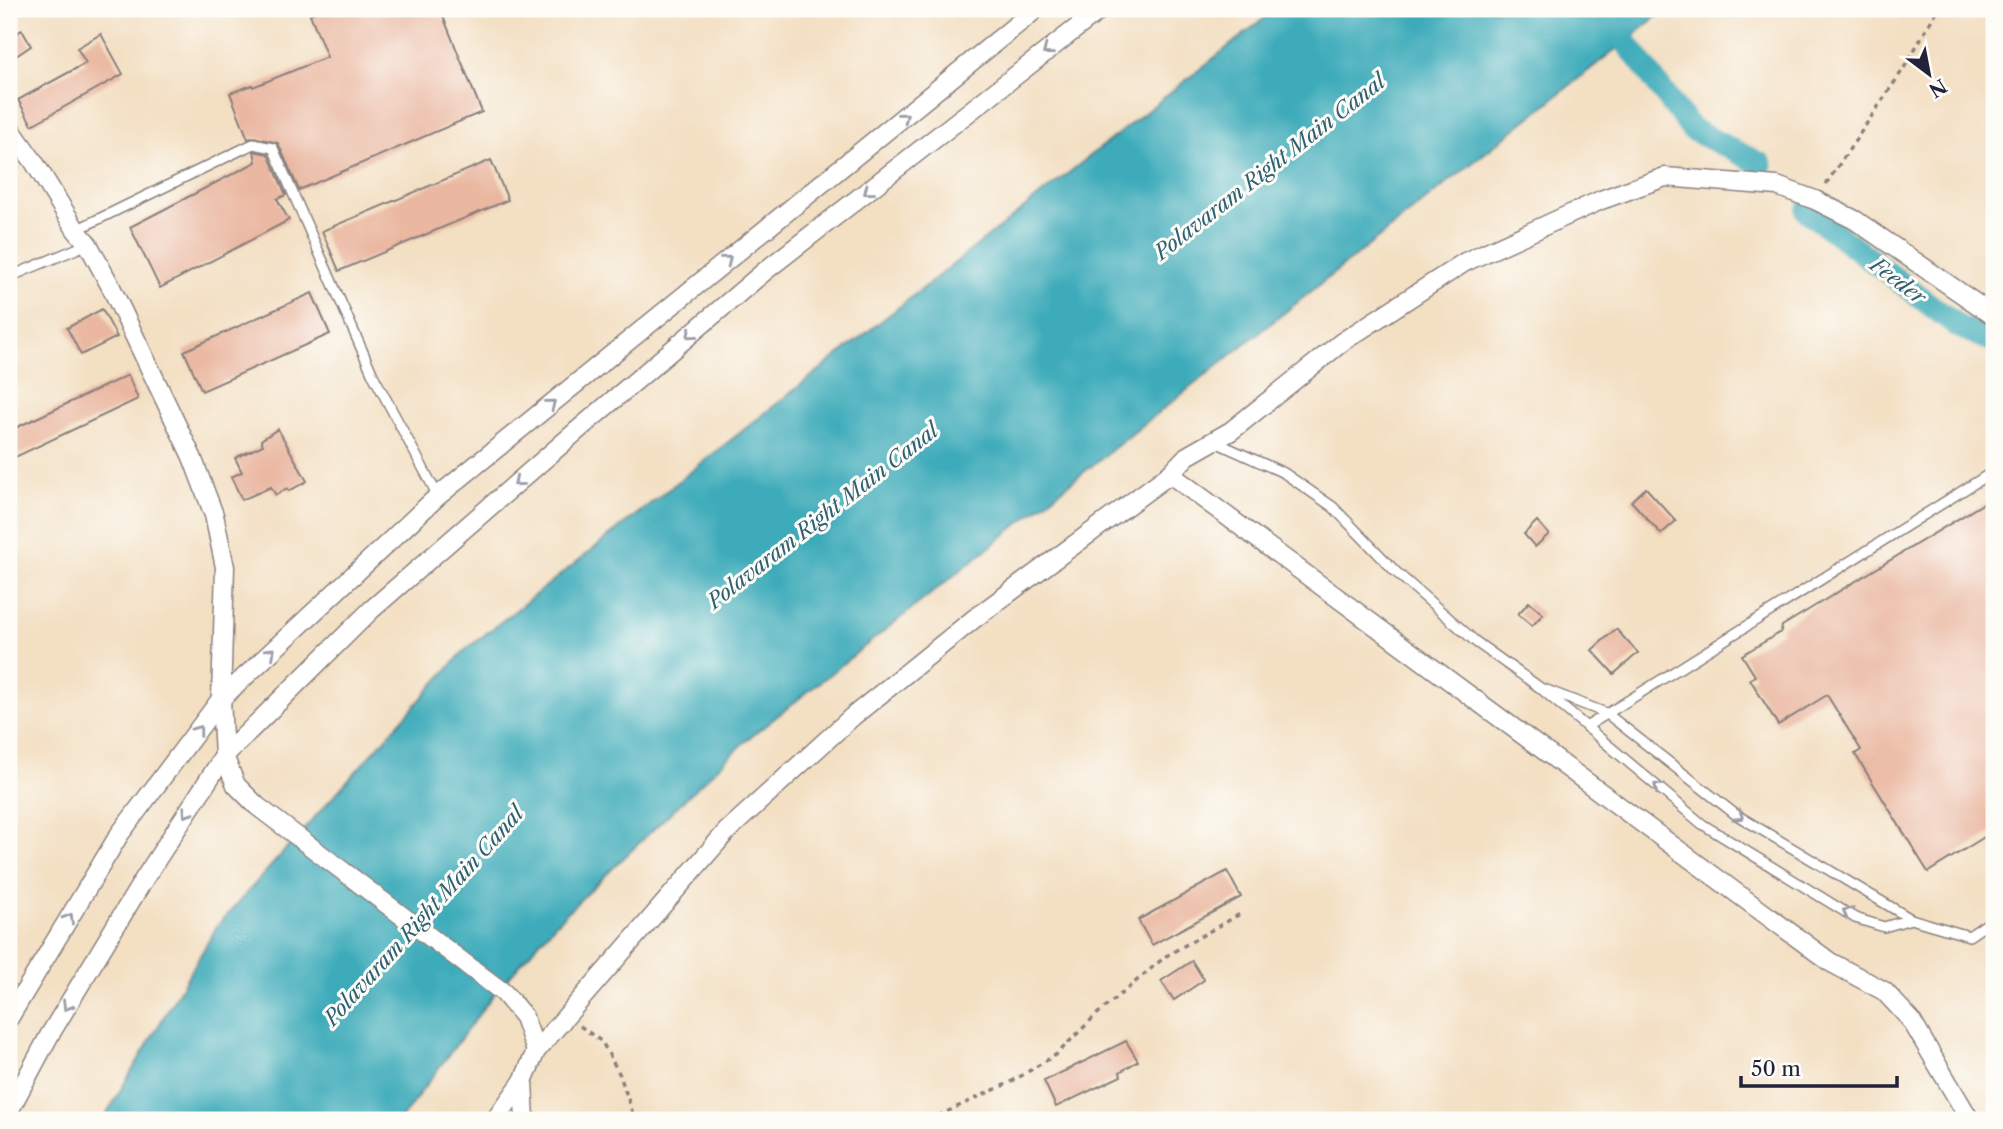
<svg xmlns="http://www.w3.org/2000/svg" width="2003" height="1129" font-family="'Libre Caslon Text',serif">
	<rect width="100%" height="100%" fill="#fdfcf7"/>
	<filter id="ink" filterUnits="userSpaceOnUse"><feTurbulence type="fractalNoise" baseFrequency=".0143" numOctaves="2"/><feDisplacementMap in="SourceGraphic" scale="14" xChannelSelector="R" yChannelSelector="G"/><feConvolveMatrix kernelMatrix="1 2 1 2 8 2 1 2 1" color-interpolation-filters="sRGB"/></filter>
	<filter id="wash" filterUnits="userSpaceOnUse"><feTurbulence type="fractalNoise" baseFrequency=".00686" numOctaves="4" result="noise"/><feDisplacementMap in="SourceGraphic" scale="28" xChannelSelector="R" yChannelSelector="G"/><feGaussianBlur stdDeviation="1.57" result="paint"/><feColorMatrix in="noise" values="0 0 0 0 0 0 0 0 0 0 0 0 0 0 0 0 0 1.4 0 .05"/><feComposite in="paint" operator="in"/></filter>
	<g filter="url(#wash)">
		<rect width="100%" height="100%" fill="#f3dfc2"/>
		<!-- water -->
		<path fill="#3cabba" stroke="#2f667a" stroke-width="2" d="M 1276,9 L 1666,9 L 742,744 L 556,923 L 494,994 L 400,1120 L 103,1120 L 218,925 L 464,651 Z"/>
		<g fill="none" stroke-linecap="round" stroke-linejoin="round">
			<!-- canal -->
			<g stroke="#3cabba" stroke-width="23">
				<path d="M 1601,9 L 1691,129 L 1761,164"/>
				<path d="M 1807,211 L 1959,327 L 1994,342"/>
			</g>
		</g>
		<g id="blocks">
			<!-- building -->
			<g fill="#eab7a0">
				<path d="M 322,9 L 440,9 L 482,112 L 299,190 L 278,143 L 254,137 L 248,139 L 230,93 L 252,85 L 253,87 L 327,57 L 310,14 Z"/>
				<path d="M 22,30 L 31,46 L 16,56 L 9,44 L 9,38 Z"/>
				<path d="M 101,34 L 123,74 L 32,125 L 18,100 L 86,63 L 77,48 Z"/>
				<path d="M 254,151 L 268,154 L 286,195 L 277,199 L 289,220 L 160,288 L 130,227 L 256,162 Z"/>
				<path d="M 491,160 L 508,200 L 339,271 L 322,231 Z"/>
				<path d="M 312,293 L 330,334 L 202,391 L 184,351 Z"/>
				<path d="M 102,309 L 117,337 L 81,355 L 67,328 Z"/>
				<path d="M 128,375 L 138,399 L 9,460 L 9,431 Z"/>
				<path d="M 278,429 L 307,481 L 289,491 L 287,488 L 276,495 L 271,487 L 242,500 L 231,477 L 242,472 L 235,458 L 263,445 L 261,440 Z"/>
				<path d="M 1646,488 L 1676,521 L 1661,534 L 1631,501 Z"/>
				<path d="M 1994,497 L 1994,831 L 1928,872 L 1855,754 L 1861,750 L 1827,695 L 1778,725 L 1750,679 L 1755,676 L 1742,655 L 1781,632 L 1782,626 Z"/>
				<path d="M 1537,521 L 1549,534 L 1535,547 L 1524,534 Z"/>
				<path d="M 1529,602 L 1543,614 L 1532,626 L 1518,614 Z"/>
				<path d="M 1616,629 L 1638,653 L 1614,674 L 1592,650 Z"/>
				<path d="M 1227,871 L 1241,897 L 1152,945 L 1138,920 Z"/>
				<path d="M 1192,961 L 1204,980 L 1174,1000 L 1161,981 Z"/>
				<path d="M 1126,1041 L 1138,1061 L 1120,1072 L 1121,1076 L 1056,1107 L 1044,1081 Z"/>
			</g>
		</g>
	</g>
	<g filter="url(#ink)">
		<use href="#blocks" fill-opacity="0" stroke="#8a807e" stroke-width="2"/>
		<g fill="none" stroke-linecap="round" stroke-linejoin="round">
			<defs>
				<g id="service">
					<path d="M 76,230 L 253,144 L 273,148 L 373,375 L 438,496"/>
					<path d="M 9,277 L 88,244"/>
					<path d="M 1213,441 L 1284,473 L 1333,507 L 1396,572 L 1476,642 L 1539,687 L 1702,824 L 1855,918 L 1884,927 L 1911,919"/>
					<path d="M 1544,689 L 1606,713 L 1735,814 L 1911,919 L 1969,936 L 1994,919"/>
					<path d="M 1586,727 L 1994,471"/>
				</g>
				<g id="minor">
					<path d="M 9,127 L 34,162 L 76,230 L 88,244 L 111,287 L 192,457 L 214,515 L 225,567 L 221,699 L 224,756 L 236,785 L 257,806 L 504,993 L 524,1017 L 536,1051"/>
					<path d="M 1170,474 L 1830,962 L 1884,991 L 1911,1020 L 1970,1120"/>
					<path d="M 9,1018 L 119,835 L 221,699 L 438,496 L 1036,9"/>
					<path d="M 9,1111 L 49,1036 L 144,879 L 224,756 L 371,610 L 579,429 L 765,271 L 1101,9"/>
					<path d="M 495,1120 L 523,1081"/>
					<path d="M 525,1120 L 523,1081 L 536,1051 L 727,831 L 852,717 L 975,618 L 1170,474 L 1187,456 L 1231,431 L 1342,342 L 1465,262 L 1601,200 L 1665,177 L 1777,186 L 1815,200 L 1855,220 L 1994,316"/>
				</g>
			</defs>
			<!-- service casing -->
			<use href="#service" stroke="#8a807e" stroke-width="12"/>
			<!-- minor casing -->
			<use href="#minor" stroke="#8a807e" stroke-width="21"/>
			<!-- path -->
			<g stroke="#8a807e" stroke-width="3.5" stroke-dasharray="5 5" stroke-linecap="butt">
				<path d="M 1826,184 L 1904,68 L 1938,9"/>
				<path d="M 580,1026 L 602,1042 L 620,1075 L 635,1120"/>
				<path d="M 929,1120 L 1011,1082 L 1057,1054 L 1096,1015 L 1166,956 L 1240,914"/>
			</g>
			<!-- service -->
			<use href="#service" stroke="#fff" stroke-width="9"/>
			<!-- minor -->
			<use href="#minor" stroke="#fff" stroke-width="18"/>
		</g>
		<!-- one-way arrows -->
		<defs><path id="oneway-chevron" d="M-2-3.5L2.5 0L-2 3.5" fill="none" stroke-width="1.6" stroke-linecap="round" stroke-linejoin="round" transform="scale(1.75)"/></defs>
		<g stroke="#9c9ca7">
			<use href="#oneway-chevron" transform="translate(1047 51) rotate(142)"/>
			<use href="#oneway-chevron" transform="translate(904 117) rotate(-39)"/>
			<use href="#oneway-chevron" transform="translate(868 191) rotate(142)"/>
			<use href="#oneway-chevron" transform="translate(727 260) rotate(-39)"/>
			<use href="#oneway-chevron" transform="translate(691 334) rotate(140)"/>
			<use href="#oneway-chevron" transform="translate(551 404) rotate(-39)"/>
			<use href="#oneway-chevron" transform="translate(518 482) rotate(139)"/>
			<use href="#oneway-chevron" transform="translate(271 652) rotate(-43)"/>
			<use href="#oneway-chevron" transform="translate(198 730) rotate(-53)"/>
			<use href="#oneway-chevron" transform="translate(1658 787) rotate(-140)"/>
			<use href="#oneway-chevron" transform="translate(187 813) rotate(123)"/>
			<use href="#oneway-chevron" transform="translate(1739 816) rotate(33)"/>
			<use href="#oneway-chevron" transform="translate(1847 912) rotate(-150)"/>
			<use href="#oneway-chevron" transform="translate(69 918) rotate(-59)"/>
			<use href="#oneway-chevron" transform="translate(67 1006) rotate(121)"/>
		</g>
	</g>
	<g text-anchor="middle" stroke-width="6" stroke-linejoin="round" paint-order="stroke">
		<!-- water labels -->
		<g font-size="21" font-style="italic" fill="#2e6074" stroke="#fdfcf7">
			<text transform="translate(1270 167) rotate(-38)" y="7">Polavaram Right Main Canal</text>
			<text transform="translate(1898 281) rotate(37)" y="7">Feeder</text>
			<text transform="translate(823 516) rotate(-38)" y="7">Polavaram Right Main Canal</text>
			<text transform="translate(424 916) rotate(-48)" y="7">Polavaram Right Main Canal</text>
		</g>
	</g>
	<!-- margin -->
	<rect width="2003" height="1129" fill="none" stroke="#fdfcf7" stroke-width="35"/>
	<!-- north arrow -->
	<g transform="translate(1929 74) rotate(148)" stroke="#fdfcf7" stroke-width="5" paint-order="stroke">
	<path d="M0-5L12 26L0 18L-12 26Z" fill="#22223b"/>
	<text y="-10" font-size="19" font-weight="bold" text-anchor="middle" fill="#22223b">N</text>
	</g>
	<!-- scale -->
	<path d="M1741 1076v10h156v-10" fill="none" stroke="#22223b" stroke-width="3.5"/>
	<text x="1751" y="1076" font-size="21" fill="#22223b" stroke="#fdfcf7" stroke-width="5" paint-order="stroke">50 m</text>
</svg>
